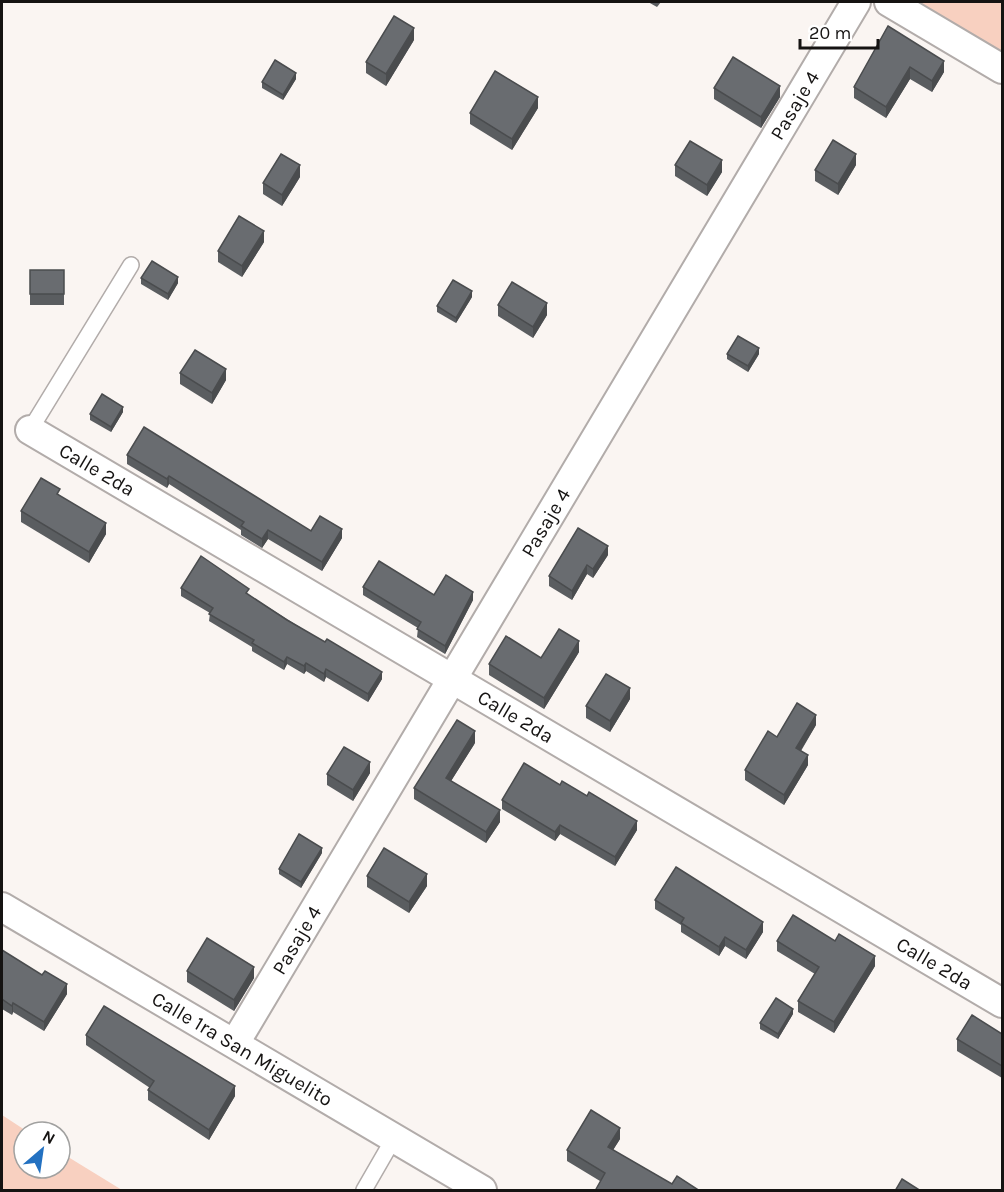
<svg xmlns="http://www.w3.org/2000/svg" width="1004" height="1192" font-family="Karla,sans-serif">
	<rect width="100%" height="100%" fill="#faf5f2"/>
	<!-- green -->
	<g fill="#f8d0c0">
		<path d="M 883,2 L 1002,2 L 1002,69 Z"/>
		<path d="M 2,1115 L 28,1132 L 24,1132 L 24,1168 L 60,1168 L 60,1152 L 122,1190 L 2,1190 Z"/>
	</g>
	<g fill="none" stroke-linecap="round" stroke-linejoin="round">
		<defs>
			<g id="service">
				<path d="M 30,430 L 131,265"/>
				<path d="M 364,1190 L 394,1138"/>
			</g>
			<g id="minor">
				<path d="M 889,2 L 1002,69"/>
				<path id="s1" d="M 30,430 L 1002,1003"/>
				<path id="s2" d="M 2,907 L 482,1190"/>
				<path id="s3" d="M 235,1043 L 856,2"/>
			</g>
		</defs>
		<!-- service casing -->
		<use href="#service" stroke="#b2acaa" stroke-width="18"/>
		<!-- minor casing -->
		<use href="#minor" stroke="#b2acaa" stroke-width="32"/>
		<!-- service -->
		<use href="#service" stroke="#fff" stroke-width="15"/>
		<!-- minor -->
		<use href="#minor" stroke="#fff" stroke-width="28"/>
	</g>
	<!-- wall -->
	<g fill="#5a5d60">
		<path d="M 648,2 L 661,2 L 657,7 Z"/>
		<path d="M 888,26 L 944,72 L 932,92 L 910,79 L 886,118 L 854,98 L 854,87 Z"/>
		<path d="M 414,40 L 386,86 L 366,73 L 366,62 Z"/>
		<path d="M 296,79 L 283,100 L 262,88 L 262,82 Z"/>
		<path d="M 714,88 L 780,97 L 761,128 L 714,99 Z"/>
		<path d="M 538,108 L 512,150 L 470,124 L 470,113 Z"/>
		<path d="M 675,165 L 722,172 L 707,196 L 675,176 Z"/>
		<path d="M 856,165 L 838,195 L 815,181 L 815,170 Z"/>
		<path d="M 300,177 L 282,206 L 263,194 L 263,183 Z"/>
		<path d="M 264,242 L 242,277 L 218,262 L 218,251 Z"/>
		<rect x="30" y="270" width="34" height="35"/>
		<path d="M 141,278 L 178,283 L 168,300 L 141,284 Z"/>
		<path d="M 472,297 L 456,323 L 437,312 L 437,306 Z"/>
		<path d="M 498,305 L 547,315 L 533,338 L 498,316 Z"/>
		<path d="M 727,354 L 759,354 L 748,372 L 727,359 Z"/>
		<path d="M 180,373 L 226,380 L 212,404 L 180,384 Z"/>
		<path d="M 123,412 L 111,432 L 90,420 L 90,414 Z"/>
		<path d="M 127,455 L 311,531 L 342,538 L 322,571 L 268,539 L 262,548 L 241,535 L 241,530 L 169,484 L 167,488 L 127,464 Z"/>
		<path d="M 60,496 L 106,534 L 89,563 L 21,522 L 21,511 Z"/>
		<path d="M 608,555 L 593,578 L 587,574 L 572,600 L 549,586 L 549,576 Z"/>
		<path d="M 363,587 L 434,595 L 473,600 L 445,654 L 417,637 L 418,628 L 363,595 Z"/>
		<path d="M 181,588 L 249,595 L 382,679 L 368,702 L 326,677 L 324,682 L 306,671 L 304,674 L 287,664 L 284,670 L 252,651 L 252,647 L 209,621 L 210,613 L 181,596 Z"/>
		<path d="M 579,652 L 544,709 L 489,675 L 489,664 L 541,658 Z"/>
		<path d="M 630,699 L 610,732 L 586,718 L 586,706 Z"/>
		<path d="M 816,725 L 801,751 L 808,765 L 784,805 L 745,780 L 745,770 L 777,737 Z"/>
		<path d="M 475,743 L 451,781 L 500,822 L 486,843 L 414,799 L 414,788 Z"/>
		<path d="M 370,773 L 353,801 L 327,785 L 327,774 Z"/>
		<path d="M 560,785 L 637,830 L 615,866 L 560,834 L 555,841 L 502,809 L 502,800 Z"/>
		<path d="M 322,853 L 301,888 L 279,874 L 279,869 Z"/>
		<path d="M 367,876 L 427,886 L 409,913 L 367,887 Z"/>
		<path d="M 655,900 L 763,932 L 746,959 L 725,946 L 719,956 L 681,932 L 681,925 L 655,909 Z"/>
		<path d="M 777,941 L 875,966 L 834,1033 L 798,1012 L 798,1001 L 815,974 L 777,951 Z"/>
		<path d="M 2,950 L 67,994 L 44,1031 L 13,1012 L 12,1015 L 2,1009 Z"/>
		<path d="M 187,971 L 254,978 L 234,1011 L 187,982 Z"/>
		<path d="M 793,1014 L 778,1039 L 760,1029 L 760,1023 Z"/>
		<path d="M 1002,1034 L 1002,1078 L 957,1051 L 957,1039 Z"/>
		<path d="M 86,1035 L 235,1096 L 209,1140 L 148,1100 L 148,1090 L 150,1088 L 86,1045 Z"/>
		<path d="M 620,1139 L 613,1150 L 672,1184 L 700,1191 L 600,1181 L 567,1161 L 567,1150 Z"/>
	</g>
	<!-- shaded-wall -->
	<g fill="#4a4c4e">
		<path d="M 414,28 L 414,40 L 386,86 L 386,74 Z"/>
		<path d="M 944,61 L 944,72 L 932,92 L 932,81 Z"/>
		<path d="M 910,67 L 910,79 L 886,118 L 886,107 Z"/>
		<path d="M 296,73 L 296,79 L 283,100 L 283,95 Z"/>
		<path d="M 780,86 L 780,97 L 761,128 L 761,117 Z"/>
		<path d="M 538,97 L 538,108 L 512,150 L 512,139 Z"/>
		<path d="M 856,154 L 856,165 L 838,195 L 838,184 Z"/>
		<path d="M 722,160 L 722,172 L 707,196 L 707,185 Z"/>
		<path d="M 300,165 L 300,177 L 282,206 L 282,195 Z"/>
		<path d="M 264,231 L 264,242 L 242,277 L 242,266 Z"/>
		<path d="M 178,277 L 178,283 L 168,300 L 168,294 Z"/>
		<path d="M 472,291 L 472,297 L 456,323 L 456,318 Z"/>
		<path d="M 547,303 L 547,315 L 533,338 L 533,327 Z"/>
		<path d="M 759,348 L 759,354 L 748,372 L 748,366 Z"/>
		<path d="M 226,369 L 226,380 L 212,404 L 212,393 Z"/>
		<path d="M 123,407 L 123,412 L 111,432 L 111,427 Z"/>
		<path d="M 169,476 L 169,484 L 167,488 L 167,479 Z"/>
		<path d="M 106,523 L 106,534 L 89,563 L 89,552 Z"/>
		<path d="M 342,529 L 342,538 L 322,571 L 322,562 Z"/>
		<path d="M 268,530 L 268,539 L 262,548 L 262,539 Z"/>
		<path d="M 608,546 L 608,555 L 593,578 L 593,569 Z"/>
		<path d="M 587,565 L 587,574 L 572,600 L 572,591 Z"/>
		<path d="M 473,592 L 473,600 L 445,654 L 445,646 Z"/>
		<path d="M 579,641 L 579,652 L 544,709 L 544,698 Z"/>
		<path d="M 287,657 L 287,664 L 284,670 L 284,662 Z"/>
		<path d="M 306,663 L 306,671 L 304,674 L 304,666 Z"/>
		<path d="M 326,669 L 326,677 L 324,682 L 324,674 Z"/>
		<path d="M 382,672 L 382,679 L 368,702 L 368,694 Z"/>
		<path d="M 630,688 L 630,699 L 610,732 L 610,721 Z"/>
		<path d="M 816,715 L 816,725 L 796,758 L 796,748 Z"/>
		<path d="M 475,731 L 475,743 L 446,789 L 446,778 Z"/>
		<path d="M 808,755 L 808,765 L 784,805 L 784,795 Z"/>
		<path d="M 370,762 L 370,773 L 353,801 L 353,790 Z"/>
		<path d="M 500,810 L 500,822 L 486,843 L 486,832 Z"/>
		<path d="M 637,821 L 637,830 L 615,866 L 615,857 Z"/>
		<path d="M 560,825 L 560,834 L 555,841 L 555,832 Z"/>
		<path d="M 322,848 L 322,853 L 301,888 L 301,882 Z"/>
		<path d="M 427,874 L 427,886 L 409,913 L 409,902 Z"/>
		<path d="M 763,922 L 763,932 L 746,959 L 746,950 Z"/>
		<path d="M 725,937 L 725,946 L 719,956 L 719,947 Z"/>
		<path d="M 875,956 L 875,966 L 834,1033 L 834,1022 Z"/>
		<path d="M 254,967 L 254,978 L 234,1011 L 234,1000 Z"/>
		<path d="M 67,984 L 67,994 L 44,1031 L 44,1022 Z"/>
		<path d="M 13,1003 L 13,1012 L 12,1015 L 12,1006 Z"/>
		<path d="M 793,1009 L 793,1014 L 778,1039 L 778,1034 Z"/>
		<path d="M 235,1086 L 235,1096 L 209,1140 L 209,1130 Z"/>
		<path d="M 620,1128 L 620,1139 L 608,1158 L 608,1147 Z"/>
	</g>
	<!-- building -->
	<g fill="#696c70" stroke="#4a4c4e" stroke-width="1.5">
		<path d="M 394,16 L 414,28 L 386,74 L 366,62 Z"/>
		<path d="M 888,26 L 944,61 L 932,81 L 910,67 L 886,107 L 854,87 Z"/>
		<path d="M 733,57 L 780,86 L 761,117 L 714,88 Z"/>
		<path d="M 275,60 L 296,73 L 283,95 L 262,82 Z"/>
		<path d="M 495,71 L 538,97 L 512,139 L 470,113 Z"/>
		<path d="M 833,140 L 856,154 L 838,184 L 815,170 Z"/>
		<path d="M 690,141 L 722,160 L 707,185 L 675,165 Z"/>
		<path d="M 281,154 L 300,165 L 282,195 L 263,183 Z"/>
		<path d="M 239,216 L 264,231 L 242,266 L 218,251 Z"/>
		<path d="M 152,261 L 178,277 L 168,294 L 141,278 Z"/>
		<rect x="30" y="270" width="34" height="24"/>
		<path d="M 453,280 L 472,291 L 456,318 L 437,306 Z"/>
		<path d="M 512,282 L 547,303 L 533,327 L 498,305 Z"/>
		<path d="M 738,336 L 759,348 L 748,366 L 727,354 Z"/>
		<path d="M 195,350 L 226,369 L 212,393 L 180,373 Z"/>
		<path d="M 102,394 L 123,407 L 111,427 L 90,414 Z"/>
		<path d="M 144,427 L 311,531 L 320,516 L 342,529 L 322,562 L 268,530 L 262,539 L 241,526 L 244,522 L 169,476 L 167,479 L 127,455 Z"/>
		<path d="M 41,478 L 60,489 L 57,494 L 106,523 L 89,552 L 21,511 Z"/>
		<path d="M 578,528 L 608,546 L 593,569 L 587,565 L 572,591 L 549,576 Z"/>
		<path d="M 201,556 L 249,589 L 246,593 L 287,620 L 325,642 L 327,639 L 382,672 L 368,694 L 326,669 L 324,674 L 306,663 L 304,666 L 287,657 L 284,662 L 252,643 L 254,640 L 209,614 L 213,608 L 181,588 Z"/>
		<path d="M 379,561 L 434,595 L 446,575 L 473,592 L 445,646 L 417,629 L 421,622 L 363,587 Z"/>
		<path d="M 559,629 L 579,641 L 544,698 L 489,664 L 506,636 L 541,658 Z"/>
		<path d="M 606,674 L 630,688 L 610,721 L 586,706 Z"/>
		<path d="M 797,703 L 816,715 L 796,748 L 808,755 L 784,795 L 745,770 L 768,731 L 777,737 Z"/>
		<path d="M 457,720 L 475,731 L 446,778 L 500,810 L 486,832 L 414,788 Z"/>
		<path d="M 344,747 L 370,762 L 353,790 L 327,774 Z"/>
		<path d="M 524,763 L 560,785 L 562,781 L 587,796 L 589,792 L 637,821 L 615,857 L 560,825 L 555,832 L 502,800 Z"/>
		<path d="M 299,834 L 322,848 L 301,882 L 279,869 Z"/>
		<path d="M 384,848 L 427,874 L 409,902 L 367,876 Z"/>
		<path d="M 676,867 L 763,922 L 746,950 L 725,937 L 719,947 L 681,923 L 684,918 L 655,900 Z"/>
		<path d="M 793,915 L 835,941 L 839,934 L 875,956 L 834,1022 L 798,1001 L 819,967 L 777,941 Z"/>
		<path d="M 207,938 L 254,967 L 234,1000 L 187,971 Z"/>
		<path d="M 2,950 L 42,975 L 45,971 L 67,984 L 44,1022 L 13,1003 L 12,1006 L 2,999 Z"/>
		<path d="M 776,998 L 793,1009 L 778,1034 L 760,1023 Z"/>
		<path d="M 104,1006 L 235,1086 L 209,1130 L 148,1090 L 154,1081 L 86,1035 Z"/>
		<path d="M 972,1015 L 1002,1034 L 1002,1066 L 957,1039 Z"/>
		<path d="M 591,1110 L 620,1128 L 608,1147 L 672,1184 L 677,1176 L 700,1191 L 595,1191 L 605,1173 L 567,1150 Z"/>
		<path d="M 902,1179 L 921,1191 L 895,1191 Z"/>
	</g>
	<g text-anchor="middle" stroke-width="4.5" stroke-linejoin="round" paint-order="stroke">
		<!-- street labels -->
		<g font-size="20" fill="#151312" stroke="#fff">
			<text dy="7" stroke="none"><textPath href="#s3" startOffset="1092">Pasaje 4</textPath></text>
			<text dy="7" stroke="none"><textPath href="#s1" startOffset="78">Calle 2da</textPath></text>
			<text dy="7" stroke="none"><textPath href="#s3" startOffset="606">Pasaje 4</textPath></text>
			<text dy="7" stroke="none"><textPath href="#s1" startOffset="564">Calle 2da</textPath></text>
			<text dy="7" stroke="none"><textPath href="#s3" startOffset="120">Pasaje 4</textPath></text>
			<text dy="7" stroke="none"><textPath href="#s1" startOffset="1050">Calle 2da</textPath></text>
			<text dy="7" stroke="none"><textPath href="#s2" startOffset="279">Calle 1ra San Miguelito</textPath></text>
		</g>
	</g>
	<!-- border -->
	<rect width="1004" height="1192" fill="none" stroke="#151312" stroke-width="6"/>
	<!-- north arrow -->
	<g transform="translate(42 1150) rotate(29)"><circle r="28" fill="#ffffff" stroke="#a1a1a0" stroke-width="1.5"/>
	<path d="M0-4.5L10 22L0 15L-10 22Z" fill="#2371c1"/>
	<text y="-9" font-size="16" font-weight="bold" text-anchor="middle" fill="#151312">N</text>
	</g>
	<!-- scale -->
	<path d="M800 39v9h78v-9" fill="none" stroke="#151312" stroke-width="3"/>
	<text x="809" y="39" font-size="18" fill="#151312" stroke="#ffffff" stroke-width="4.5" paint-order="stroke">20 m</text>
</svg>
